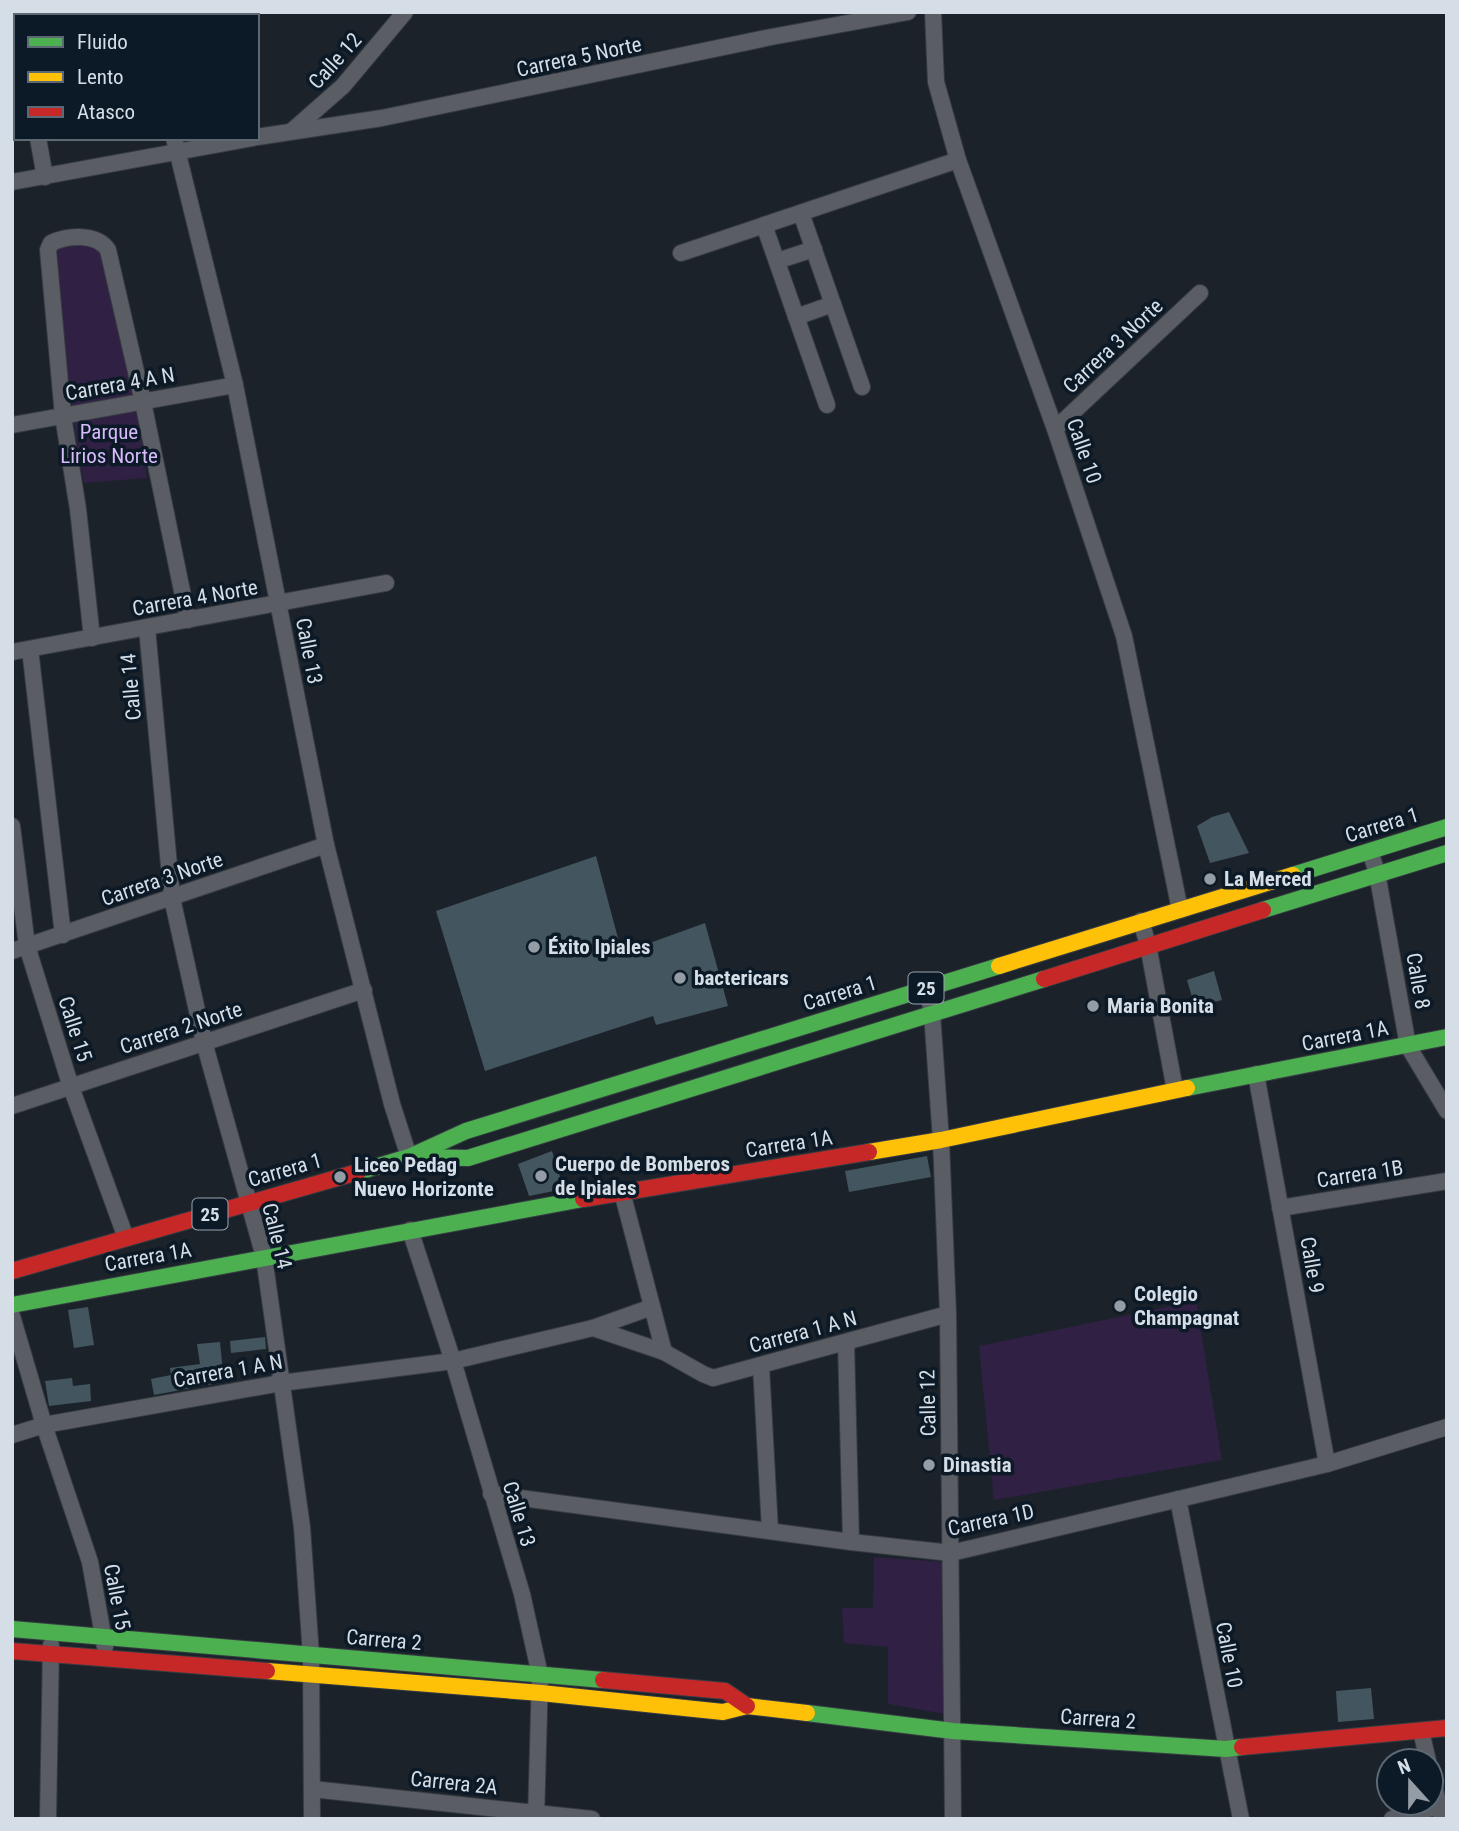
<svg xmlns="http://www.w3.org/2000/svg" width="1459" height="1831" font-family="'Roboto Condensed',sans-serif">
	<rect width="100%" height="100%" fill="#1b222a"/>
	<!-- green -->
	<g fill="#302044">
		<path d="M 94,241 L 100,246 L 136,402 L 147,478 L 84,483 C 69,404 61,325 57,245 Z"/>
		<path d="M 1196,1301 L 1222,1460 L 994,1500 L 979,1346 Z"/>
		<path d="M 874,1557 L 943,1562 L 945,1714 L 888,1704 L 888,1647 L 844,1643 L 842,1608 L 873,1608 Z"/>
	</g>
	<!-- building -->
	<g fill="#43555e">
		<path d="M 1229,812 L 1249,853 L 1210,863 L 1197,826 L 1212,817 Z"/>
		<path d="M 596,856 L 622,953 L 705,923 L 728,1006 L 656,1025 L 653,1016 L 485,1071 L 436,911 Z"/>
		<path d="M 1214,971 L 1222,1000 L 1195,1007 L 1187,980 Z"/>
		<path d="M 552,1151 L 564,1189 L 529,1196 L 518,1164 Z"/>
		<path d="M 927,1156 L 931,1177 L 849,1192 L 845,1171 Z"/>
		<path d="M 88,1307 L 94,1345 L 74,1348 L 68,1310 Z"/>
		<path d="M 265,1337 L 266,1349 L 231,1353 L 230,1341 Z"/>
		<path d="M 220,1342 L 224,1382 L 154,1395 L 151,1379 L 171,1375 L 170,1368 L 200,1364 L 197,1344 Z"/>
		<path d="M 72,1378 L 73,1386 L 90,1384 L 91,1401 L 49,1406 L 45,1381 Z"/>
		<path d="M 1371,1688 L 1374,1719 L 1338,1722 L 1336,1691 Z"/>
	</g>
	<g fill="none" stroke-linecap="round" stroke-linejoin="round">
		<defs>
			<g id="street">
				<path d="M 14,12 L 16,24"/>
				<path d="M 933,12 L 936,82 L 958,160 L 1055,429 L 1124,636 L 1180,910"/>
				<path d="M 293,130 L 343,86 L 405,12"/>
				<path d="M 257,137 L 382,118 L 771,37 L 908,12"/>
				<path d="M 38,138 L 45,177"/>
				<path d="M 174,138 L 235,385 L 326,845 L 392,1104 L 409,1157"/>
				<path d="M 12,182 L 253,138"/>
				<path d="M 801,213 L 862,387"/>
				<path d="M 764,225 L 827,405"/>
				<path d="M 681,253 L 958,160"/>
				<path d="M 777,261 L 814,249"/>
				<path d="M 796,317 L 833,304"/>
				<path d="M 12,425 L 235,385"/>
				<path d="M 1055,429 L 1200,293"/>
				<path d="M 147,628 L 172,898 L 204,1042 L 264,1257 L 302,1527 L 311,1655 L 312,1819"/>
				<path d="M 92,638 L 78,509 L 63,416 L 48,250 L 51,243 C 68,235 97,233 108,250 L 143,402 L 188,620"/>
				<path d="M 30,649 L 63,935"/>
				<path d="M 12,652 L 386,583"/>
				<path d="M 12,826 L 27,946 L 71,1087 L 126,1238"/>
				<path d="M 1370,851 L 1377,873 L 1408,1046 L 1447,1111"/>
				<path d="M 1141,921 L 1148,945 L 1175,1090"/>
				<path d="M 12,951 L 326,845"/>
				<path d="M 927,988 L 932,1013 L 941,1140 L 948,1314 L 953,1819"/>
				<path d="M 1256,1074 L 1327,1464"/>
				<path d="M 12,1106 L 364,990"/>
				<path d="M 622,1192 L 664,1352"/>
				<path d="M 1280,1208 L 1447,1181"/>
				<path d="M 410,1230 L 453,1361 L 522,1594 L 540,1675 L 536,1819"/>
				<path d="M 12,1316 L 44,1425 L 90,1562 L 105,1647"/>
				<path d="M 593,1328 L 664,1352 L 703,1374 L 713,1378 L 948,1314"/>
				<path d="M 846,1342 L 851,1542"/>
				<path d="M 761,1366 L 770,1530"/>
				<path d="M 12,1435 L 44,1425 L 281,1383 L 453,1361 L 593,1328 L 652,1307"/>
				<path d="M 491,1494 L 851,1542 L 951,1553 L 1327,1464 L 1447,1427"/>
				<path d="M 1178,1499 L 1241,1819"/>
				<path d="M 1421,1731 L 1428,1761"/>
				<path d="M 1431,1773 L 1442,1819"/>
				<path d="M 312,1789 L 592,1819"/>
				<path d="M 48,1819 L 51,1645"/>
				<path d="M 1392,1819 L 1439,1806"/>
			</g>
			<g id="fast">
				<path d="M 1293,875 L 1447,827"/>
				<path d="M 1263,910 L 1447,853"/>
				<path d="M 1187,1088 L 1447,1037"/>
				<path d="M 415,1157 L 468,1158 L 1044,979"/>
				<path d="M 358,1172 L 409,1157 L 466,1131 L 999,966"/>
				<path d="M 12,1305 L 583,1199"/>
				<path d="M 12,1629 L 603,1680"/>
				<path d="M 807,1713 L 953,1731 L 1226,1749 L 1242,1747"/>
			</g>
			<g id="slow">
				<path d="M 999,966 L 1293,875"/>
				<path d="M 869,1152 L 941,1140 L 1187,1088"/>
				<path d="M 267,1671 L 541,1693 L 723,1712 L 747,1706 L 807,1713"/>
			</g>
			<g id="jam">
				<path d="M 1044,979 L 1263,910"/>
				<path d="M 583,1199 L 869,1152"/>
				<path d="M 12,1271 L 358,1172"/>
				<path d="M 12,1651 L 267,1671"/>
				<path d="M 603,1680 L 725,1691 L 747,1706"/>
				<path d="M 1242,1747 L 1447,1728"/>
			</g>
		</defs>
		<!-- street casing -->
		<use href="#street" stroke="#373c43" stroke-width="18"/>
		<!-- fast casing -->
		<use href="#fast" stroke="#373c43" stroke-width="18"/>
		<!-- slow casing -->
		<use href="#slow" stroke="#373c43" stroke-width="18"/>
		<!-- jam casing -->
		<use href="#jam" stroke="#373c43" stroke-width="18"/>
		<!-- street -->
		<use href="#street" stroke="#5b5d65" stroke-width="16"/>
		<!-- fast -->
		<use href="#fast" stroke="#4caf50" stroke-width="16"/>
		<!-- slow -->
		<use href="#slow" stroke="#ffc107" stroke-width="16"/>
		<!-- jam -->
		<use href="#jam" stroke="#c62828" stroke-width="16"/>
	</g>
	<!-- markers -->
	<g fill="#949ca5" stroke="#0c1926" stroke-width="2.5">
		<circle cx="1210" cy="879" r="7"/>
		<circle cx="534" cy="947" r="7"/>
		<circle cx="680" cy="978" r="7"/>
		<circle cx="1093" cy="1006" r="7"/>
		<circle cx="541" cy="1176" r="7"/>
		<circle cx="340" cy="1177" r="7"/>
		<circle cx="1120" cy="1306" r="7"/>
		<circle cx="929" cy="1465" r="7"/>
	</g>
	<g text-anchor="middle" stroke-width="7" stroke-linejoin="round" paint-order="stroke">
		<!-- shield labels -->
		<g fill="#0c1926" stroke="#99a3ad" stroke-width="2">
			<rect x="908.5" y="972.5" width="35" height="31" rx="5"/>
			<rect x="192.5" y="1198.5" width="35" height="31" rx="5"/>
		</g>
		<g font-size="19" font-weight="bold" fill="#d5dee7">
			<text x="926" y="995">25</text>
			<text x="210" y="1221">25</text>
		</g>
		<!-- street labels -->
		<g font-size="21" fill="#d5dee7" stroke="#0c1926">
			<text transform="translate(579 57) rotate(-12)" y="7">Carrera 5 Norte</text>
			<text transform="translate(335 61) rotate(-48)" y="7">Calle 12</text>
			<text transform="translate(1113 346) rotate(-43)" y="7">Carrera 3 Norte</text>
			<text transform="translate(120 384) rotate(-10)" y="7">Carrera 4 A N</text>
			<text transform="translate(1084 451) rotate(71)" y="7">Calle 10</text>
			<text transform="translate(195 598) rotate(-10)" y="7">Carrera 4 Norte</text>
			<text transform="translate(309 651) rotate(79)" y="7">Calle 13</text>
			<text transform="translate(131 687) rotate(-95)" y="7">Calle 14</text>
			<text transform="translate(1382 825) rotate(-17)" y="7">Carrera 1</text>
			<text transform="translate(162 879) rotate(-19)" y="7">Carrera 3 Norte</text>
			<text transform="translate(1418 981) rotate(80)" y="7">Calle 8</text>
			<text transform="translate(840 993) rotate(-17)" y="7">Carrera 1</text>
			<text transform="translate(181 1028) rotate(-18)" y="7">Carrera 2 Norte</text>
			<text transform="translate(75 1029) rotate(72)" y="7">Calle 15</text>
			<text transform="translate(1345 1036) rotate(-11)" y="7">Carrera 1A</text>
			<text transform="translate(789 1144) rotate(-9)" y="7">Carrera 1A</text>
			<text transform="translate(285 1170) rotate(-16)" y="7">Carrera 1</text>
			<text transform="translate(1360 1174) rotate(-9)" y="7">Carrera 1B</text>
			<text transform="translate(277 1236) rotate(76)" y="7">Calle 14</text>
			<text transform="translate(148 1257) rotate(-10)" y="7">Carrera 1A</text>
			<text transform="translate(1312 1265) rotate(80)" y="7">Calle 9</text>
			<text transform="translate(803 1332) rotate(-15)" y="7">Carrera 1 A N</text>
			<text transform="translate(228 1371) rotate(-10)" y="7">Carrera 1 A N</text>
			<text transform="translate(928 1403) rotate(-91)" y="7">Calle 12</text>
			<text transform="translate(519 1514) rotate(73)" y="7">Calle 13</text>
			<text transform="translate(991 1520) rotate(-12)" y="7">Carrera 1D</text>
			<text transform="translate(117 1597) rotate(79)" y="7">Calle 15</text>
			<text transform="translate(384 1640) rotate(5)" y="7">Carrera 2</text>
			<text transform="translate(1229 1655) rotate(79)" y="7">Calle 10</text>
			<text transform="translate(1098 1719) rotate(4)" y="7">Carrera 2</text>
			<text transform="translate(454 1783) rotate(6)" y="7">Carrera 2A</text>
		</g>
		<!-- park labels -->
		<g font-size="21" fill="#d7bbfb" stroke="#0c1926">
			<text x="109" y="439">Parque<tspan x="109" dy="24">Lirios Norte</tspan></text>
		</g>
		<!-- poi labels -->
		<g font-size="21" font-weight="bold" fill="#d5dee7" stroke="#0c1926" text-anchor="start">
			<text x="1224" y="886">La Merced</text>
			<text x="548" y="954">Éxito Ipiales</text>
			<text x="694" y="985">bactericars</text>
			<text x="1107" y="1013">Maria Bonita</text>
			<text x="555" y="1171">Cuerpo de Bomberos<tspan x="555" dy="24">de Ipiales</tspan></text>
			<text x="354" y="1172">Liceo Pedag<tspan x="354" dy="24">Nuevo Horizonte</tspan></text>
			<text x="1134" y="1301">Colegio<tspan x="1134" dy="24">Champagnat</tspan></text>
			<text x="943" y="1472">Dinastia</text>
		</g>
	</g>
	<!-- border -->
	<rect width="1459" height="1831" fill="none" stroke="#d5dee7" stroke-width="28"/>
	<!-- legend -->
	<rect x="14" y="14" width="245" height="126" fill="#0c1926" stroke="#5c6873" stroke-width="2"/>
	<rect x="28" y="37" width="35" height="10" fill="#4caf50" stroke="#5c6873" stroke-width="2"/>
	<text x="77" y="49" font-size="21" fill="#d5dee7">Fluido</text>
	<rect x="28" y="72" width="35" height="10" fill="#ffc107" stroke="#5c6873" stroke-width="2"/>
	<text x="77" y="84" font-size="21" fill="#d5dee7">Lento</text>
	<rect x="28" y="107" width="35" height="10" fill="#c62828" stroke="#5c6873" stroke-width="2"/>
	<text x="77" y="119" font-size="21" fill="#d5dee7">Atasco</text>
	<!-- north arrow -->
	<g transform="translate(1410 1782) rotate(339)"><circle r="33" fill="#0c1926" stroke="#5c6873" stroke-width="2"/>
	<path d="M0-5L12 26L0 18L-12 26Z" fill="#949ca5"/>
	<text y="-10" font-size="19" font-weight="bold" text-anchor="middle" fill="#d5dee7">N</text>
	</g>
</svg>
